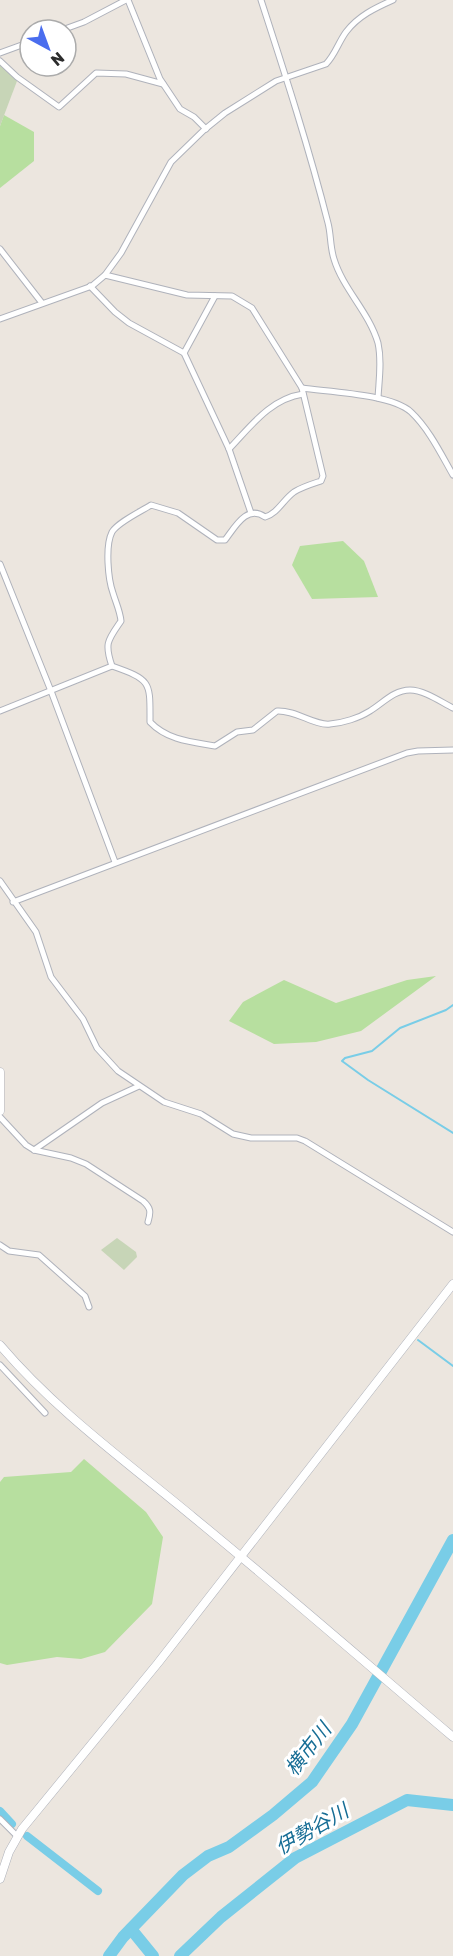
<svg xmlns="http://www.w3.org/2000/svg" width="453" height="1956" font-family="Rubik,'Noto Sans JP',sans-serif">
	<rect width="100%" height="100%" fill="#ece6df"/>
	<!-- green -->
	<g fill="#b7df9f">
		<path d="M 4,115 L 34,132 L 34,161 L 0,188 L 0,126 Z"/>
		<path d="M 343,541 L 364,561 L 378,597 L 312,599 L 292,565 L 300,546 Z"/>
		<path d="M 436,976 L 361,1031 L 316,1042 L 274,1044 L 229,1021 L 243,1002 L 284,980 L 336,1003 L 407,980 Z"/>
		<path d="M 84,1459 L 146,1512 L 163,1537 L 152,1604 L 105,1652 L 81,1659 L 57,1657 L 7,1665 L 0,1663 L 0,1482 L 4,1477 L 71,1472 Z"/>
	</g>
	<!-- cemetery -->
	<g fill="#c7d5b7">
		<path d="M 0,65 L 17,81 L 0,126 Z"/>
		<path d="M 117,1238 L 136,1252 L 137,1257 L 124,1270 L 101,1250 Z"/>
	</g>
	<g fill="none" stroke-linecap="round" stroke-linejoin="round">
		<!-- stream -->
		<g stroke="#79cde7" stroke-width="2">
			<path d="M 453,1005 L 446,1010 L 400,1028 L 372,1051 L 345,1058 L 342,1061 L 368,1080 L 453,1133"/>
			<path d="M 418,1340 L 453,1366"/>
		</g>
		<!-- canal -->
		<g stroke="#79cde7" stroke-width="8">
			<path d="M 0,1811 L 12,1824"/>
			<path d="M 27,1836 L 98,1891"/>
		</g>
		<!-- river -->
		<g stroke="#79cde7" stroke-width="12">
			<path d="M 131,1929 L 153,1956"/>
			<path d="M 109,1956 L 123,1937 L 183,1875 L 208,1856 L 229,1847 L 273,1815 L 312,1782 L 352,1724 L 453,1540"/>
			<path d="M 180,1956 L 221,1917 L 295,1858 L 407,1800 L 453,1805"/>
		</g>
		<defs>
			<g id="street">
				<path d="M 128,0 L 160,79 L 180,109 L 194,117 L 206,129"/>
				<path d="M 261,0 C 285,74 309,148 328,223 C 331,234 330,247 334,259 C 343,289 369,312 378,343 C 382,361 379,380 378,398"/>
				<path d="M 62,30 L 84,22 L 126,0"/>
				<path d="M 0,53 L 30,42"/>
				<path d="M 0,61 L 17,77 L 59,107 L 96,73 L 126,74 L 163,84"/>
				<path d="M 0,249 L 42,303"/>
				<path d="M 105,275 L 187,295 L 232,296 L 252,308 L 302,388 L 323,476 L 321,481 C 312,484 302,487 294,492 C 283,500 278,513 265,517 C 247,504 235,527 225,540 L 217,540 L 178,513 L 151,505 C 142,511 118,522 112,532 C 105,546 108,579 113,593 C 116,603 120,611 121,621 C 108,640 104,643 112,666"/>
				<path d="M 90,286 L 115,312 L 129,323 L 184,353 L 229,449 L 251,513"/>
				<path d="M 0,319 L 92,286 L 105,275 L 121,253 L 171,162 L 204,130 L 225,113 L 276,81 L 326,64 C 335,55 338,43 346,32 C 358,16 375,8 393,0"/>
				<path d="M 184,353 L 215,296"/>
				<path d="M 302,388 C 330,392 391,394 411,412 C 429,429 441,454 453,475"/>
				<path d="M 229,449 C 251,426 270,399 303,394"/>
				<path d="M 0,564 L 51,691 L 115,862"/>
				<path d="M 0,711 L 112,666 C 152,680 150,682 150,722 C 167,740 191,742 215,746 L 237,732 L 253,730 L 277,711 C 296,710 315,726 330,724 C 343,723 359,718 370,711 C 383,703 394,690 410,690 C 424,690 441,702 453,708"/>
				<path d="M 0,881 L 36,932 L 51,977 L 83,1019 L 97,1048 L 118,1071 L 164,1102 L 201,1114 L 233,1134 L 251,1138 L 297,1138 L 305,1141 L 453,1232"/>
				<path d="M 13,902 L 407,753 L 418,751 L 453,750"/>
				<path d="M 0,1117 L 26,1145 L 34,1150 L 71,1158 L 86,1164 L 143,1201 C 151,1208 151,1212 148,1222"/>
				<path d="M 34,1150 L 102,1103 L 139,1086"/>
				<path d="M 0,1245 L 9,1251 L 39,1255 L 85,1296 L 89,1307"/>
				<path d="M 0,1365 L 45,1413"/>
				<path d="M 0,1819 L 17,1836"/>
			</g>
			<g id="secondary">
				<path d="M 0,1072 L 0,1111"/>
				<path d="M 0,1345 C 56,1411 127,1462 193,1517 C 281,1589 367,1664 453,1737"/>
				<path d="M 0,1879 L 9,1852 L 22,1829 L 158,1663 L 453,1284"/>
			</g>
		</defs>
		<!-- street casing -->
		<use href="#street" stroke="#afb2bb" stroke-width="7"/>
		<!-- secondary casing -->
		<use href="#secondary" stroke="#afb2bb" stroke-width="9"/>
		<!-- street -->
		<use href="#street" stroke="#fff" stroke-width="5"/>
		<!-- secondary -->
		<use href="#secondary" stroke="#fff" stroke-width="8"/>
	</g>
	<g text-anchor="middle" stroke-width="6" stroke-linejoin="round" paint-order="stroke">
		<!-- water labels -->
		<g font-size="20" font-style="italic" fill="#166d95" stroke="#fff">
			<text transform="translate(308 1749) rotate(-52)" y="7">横市川</text>
			<text transform="translate(312 1829) rotate(-30)" y="7">伊勢谷川</text>
		</g>
	</g>
	<!-- north arrow -->
	<g transform="translate(48 48) rotate(139)"><circle r="28" fill="#ffffff" stroke="#ababab" stroke-width="1.5"/>
	<path d="M0-4.5L10 22L0 15L-10 22Z" fill="#4a6dee"/>
	<text y="-9" font-size="16" font-weight="bold" text-anchor="middle" fill="#2c2c2c">N</text>
	</g>
</svg>
